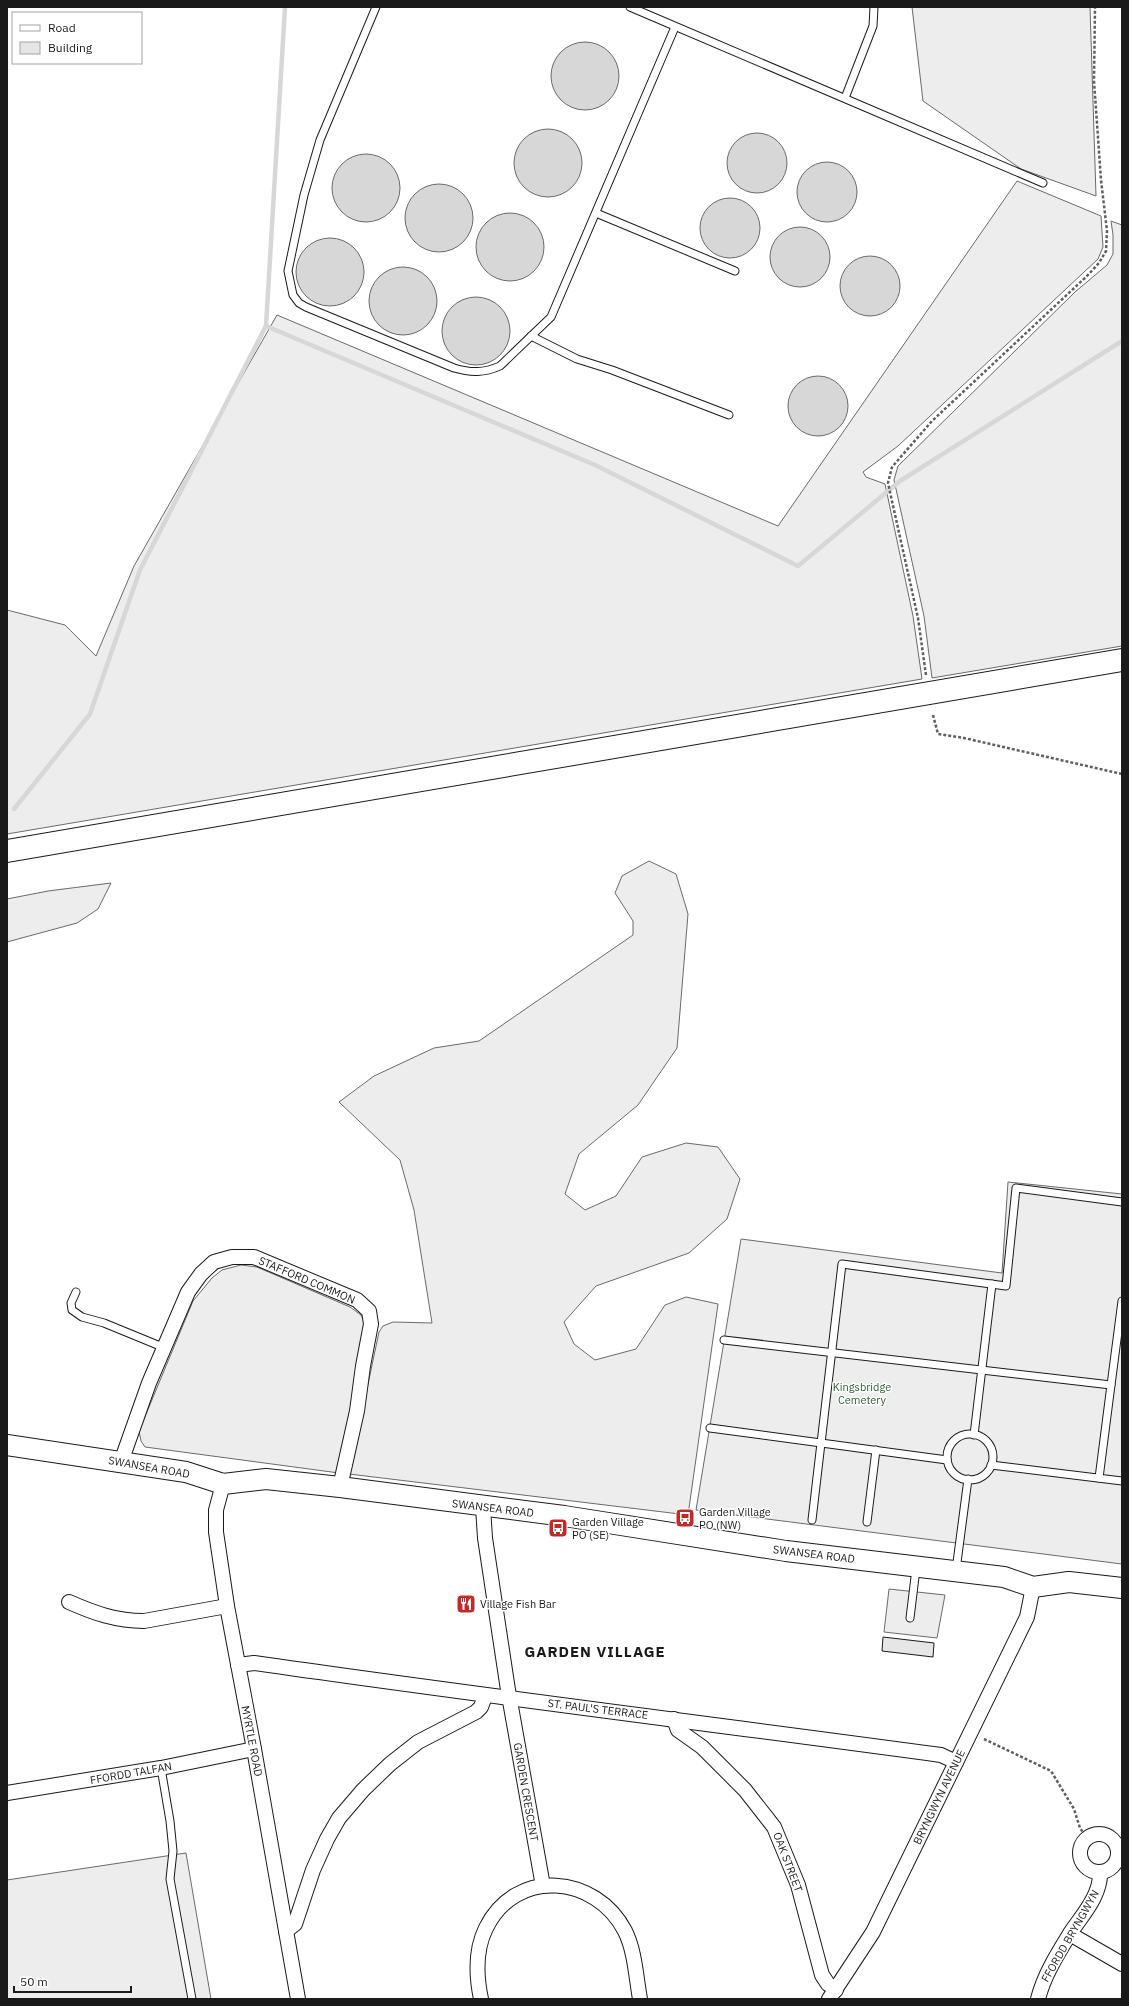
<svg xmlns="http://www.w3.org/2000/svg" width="1129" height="2006" font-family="'IBM Plex Sans',sans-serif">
	<rect width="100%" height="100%" fill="#fff"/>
	<!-- built -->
	<g fill="#ededed" stroke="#6a6a6a">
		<path d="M 912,7 L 1090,7 L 1096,196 L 1021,169 L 923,101 Z"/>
		<path d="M 1017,181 L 1101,216 L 1103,247 L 1098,259 L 898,446 L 863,472 L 866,477 L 885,484 L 913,616 L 922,679 L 7,834 L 7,610 L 65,625 L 96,656 L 134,566 L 277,315 L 778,526 Z"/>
		<path d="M 1111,221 L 1122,225 L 1122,646 L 932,678 L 924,616 L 894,480 L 898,466 L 1075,292 L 1107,265 L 1113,254 L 1113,235 Z"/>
		<path d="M 649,861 L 676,874 L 688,914 L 677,1048 L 638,1105 L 579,1154 L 565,1194 L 585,1210 L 616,1196 L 642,1157 L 686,1143 L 718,1147 L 740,1179 L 727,1219 L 689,1253 L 596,1286 L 564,1322 L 574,1344 L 595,1360 L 636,1349 L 665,1305 L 686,1297 L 718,1304 L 688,1515 L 349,1474 L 379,1332 L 383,1326 L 393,1322 L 432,1323 L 414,1210 L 400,1160 L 339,1102 L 374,1076 L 434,1048 L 479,1041 L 633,935 L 633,921 L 615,893 L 622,876 Z"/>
		<path d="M 111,883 L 98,909 L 77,923 L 7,942 L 7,899 L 48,891 Z"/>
		<path d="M 1008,1182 L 1122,1194 L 1122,1564 L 696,1510 L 741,1239 L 1002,1273 Z"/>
		<path d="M 241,1265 L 257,1267 L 350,1307 L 361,1315 L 366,1325 L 339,1473 L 145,1447 L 141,1441 L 139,1431 L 193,1301 L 212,1278 L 222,1270 Z"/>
		<path d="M 889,1589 L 945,1595 L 937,1638 L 884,1632 Z"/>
		<path d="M 186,1853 L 211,1999 L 7,1999 L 7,1880 Z"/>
	</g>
	<!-- water -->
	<g fill="#d7d7d7" stroke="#6a6a6a">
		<circle cx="585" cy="76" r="34"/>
		<circle cx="548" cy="163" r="34"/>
		<circle cx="757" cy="163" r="30"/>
		<circle cx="366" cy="188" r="34"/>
		<circle cx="827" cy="192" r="30"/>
		<circle cx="439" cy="218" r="34"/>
		<circle cx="730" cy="228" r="30"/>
		<circle cx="510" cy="247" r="34"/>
		<circle cx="800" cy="257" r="30"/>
		<circle cx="330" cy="272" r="34"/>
		<circle cx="870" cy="286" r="30"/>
		<circle cx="403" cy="301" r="34"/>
		<circle cx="476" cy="331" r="34"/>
		<circle cx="818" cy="406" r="30"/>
	</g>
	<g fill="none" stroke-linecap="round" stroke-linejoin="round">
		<!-- stream -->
		<g stroke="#d7d7d7" stroke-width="4.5">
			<path d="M 266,326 L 595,465 L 798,566 L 900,481 L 1122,341"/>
			<path d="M 14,809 L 90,714 L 140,570 L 266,326 L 285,7"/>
		</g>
	</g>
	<!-- building -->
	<path fill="#e6e6e6" stroke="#1a1a1a" d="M 883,1637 L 934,1643 L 933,1657 L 882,1651 Z"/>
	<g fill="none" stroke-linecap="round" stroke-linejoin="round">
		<defs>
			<g id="lane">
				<path d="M 376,7 L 320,140 L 304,195 L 288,271 L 293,295 L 299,303 L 306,307 L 454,368 C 471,373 484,373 500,366 L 551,317 L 675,27"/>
				<path d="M 630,7 L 1043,183"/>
				<path d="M 845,98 L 873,26 L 874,7"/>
				<path d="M 596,213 L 735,271"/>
				<path d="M 531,336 L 577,359 L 612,370 L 729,415"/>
				<path d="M 76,1292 L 71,1303 L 72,1310 L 82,1317 L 104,1323 L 165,1348"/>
				<path d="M 724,1340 L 1111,1385 L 1099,1478"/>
				<path d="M 1111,1385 L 1122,1301"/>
				<path d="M 710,1428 L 947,1460"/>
				<circle cx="970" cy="1457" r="23"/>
				<path d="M 974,1435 L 992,1284"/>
				<path d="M 991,1465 L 1122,1481"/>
				<path d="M 812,1520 L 842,1264 L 1006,1286 L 1016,1188 L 1122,1202"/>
				<path d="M 867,1522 L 876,1450"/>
				<path d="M 956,1570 L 968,1479"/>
				<path d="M 910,1618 L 916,1569"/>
				<path d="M 161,1768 L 170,1821 L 173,1851 L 170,1879 L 192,1999"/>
			</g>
			<g id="street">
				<path d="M 121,1462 L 149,1383 L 188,1292 L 201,1274 L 214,1262 L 232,1257 L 254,1257 L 357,1300 L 369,1311 L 371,1324 L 363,1366 L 357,1411 L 340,1487"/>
				<path d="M 223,1484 L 216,1510 L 216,1532 L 227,1606 L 254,1749 L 298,1999"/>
				<path d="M 483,1507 L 485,1538 L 508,1690 L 543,1886"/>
				<path d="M 69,1602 C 94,1613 116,1621 144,1621 L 227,1606"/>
				<path d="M 238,1665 L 254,1663 C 483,1696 712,1724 941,1755 L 956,1762"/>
				<path d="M 674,1719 L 678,1730 L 702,1747 L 745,1790 L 774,1827 L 798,1885 L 822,1975 L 828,1984 L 836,1990"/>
				<path d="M 7,1793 L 161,1768 L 254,1749"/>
				<circle cx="1099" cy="1853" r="19"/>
				<path d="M 286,1931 L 295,1924 L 313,1870 L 327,1839 L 339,1818 L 363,1790 L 390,1764 L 418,1742 L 476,1712 L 481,1707 L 485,1696"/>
				<path d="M 1070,1934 L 1122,1964"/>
				<path d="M 481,1999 C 476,1975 475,1950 486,1928 C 516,1867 596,1875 625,1931 C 635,1951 636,1977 640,1999"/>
				<path d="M 829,1999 L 873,1932 L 1027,1617 L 1033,1587"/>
				<path d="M 1038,1999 C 1044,1975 1058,1953 1071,1932 C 1083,1914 1101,1895 1100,1872"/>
			</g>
			<path id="secondary" d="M 7,1445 L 186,1472 L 223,1484 L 266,1479 L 340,1487 L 564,1516 L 786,1551 L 1004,1577 L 1033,1587 L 1069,1582 L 1122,1588"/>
			<path id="primary" d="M 7,851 L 1122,660"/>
		</defs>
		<!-- lane casing -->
		<use href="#lane" stroke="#1a1a1a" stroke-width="9"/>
		<!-- street casing -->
		<use href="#street" stroke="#1a1a1a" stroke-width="16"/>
		<!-- secondary casing -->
		<use href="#secondary" stroke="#1a1a1a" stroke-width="22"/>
		<!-- primary casing -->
		<use href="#primary" stroke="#1a1a1a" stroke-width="24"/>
		<!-- path -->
		<g stroke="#5f5f5f" stroke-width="2.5" stroke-dasharray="3 2" stroke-linecap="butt">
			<path d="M 926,675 L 918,618 L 888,483 L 892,467 L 932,421 L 1087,276 L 1099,263 L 1106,251 L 1107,231 L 1101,180 L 1094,81 L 1095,7"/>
			<path d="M 933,715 L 938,734 L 964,738 L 1122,774"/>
			<path d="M 984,1739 L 1051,1771 L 1074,1809 L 1080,1828 L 1087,1838"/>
		</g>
		<!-- lane -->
		<use href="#lane" stroke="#fff" stroke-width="7"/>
		<!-- street -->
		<use href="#street" stroke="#fff" stroke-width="14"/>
		<!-- secondary -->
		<use href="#secondary" stroke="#fff" stroke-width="20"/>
		<!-- primary -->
		<use href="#primary" stroke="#fff" stroke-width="22"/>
	</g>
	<!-- icons -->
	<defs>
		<symbol id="bus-square" viewBox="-11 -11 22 22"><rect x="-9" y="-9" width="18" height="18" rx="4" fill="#c62828" stroke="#fff"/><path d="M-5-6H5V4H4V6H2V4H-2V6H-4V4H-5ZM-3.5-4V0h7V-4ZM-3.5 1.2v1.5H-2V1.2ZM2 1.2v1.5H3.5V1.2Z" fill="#fff"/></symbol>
		<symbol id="restaurant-square" viewBox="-11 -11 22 22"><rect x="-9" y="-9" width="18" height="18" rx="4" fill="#c62828" stroke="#fff"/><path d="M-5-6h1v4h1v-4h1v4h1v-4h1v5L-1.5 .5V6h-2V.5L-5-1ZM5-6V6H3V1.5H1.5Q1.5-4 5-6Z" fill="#fff"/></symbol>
	</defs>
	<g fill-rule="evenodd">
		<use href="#bus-square" x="674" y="1507" width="22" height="22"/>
		<use href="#bus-square" x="547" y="1517" width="22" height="22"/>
		<use href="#restaurant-square" x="455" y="1593" width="22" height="22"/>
	</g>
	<g text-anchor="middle" stroke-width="3" stroke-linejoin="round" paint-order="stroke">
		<!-- street labels -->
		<g font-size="11" fill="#1a1a1a" stroke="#fff">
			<text transform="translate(307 1280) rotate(23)" y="4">STAFFORD COMMON</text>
			<text transform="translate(149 1467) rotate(10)" y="4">SWANSEA ROAD</text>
			<text transform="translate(493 1508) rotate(7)" y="4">SWANSEA ROAD</text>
			<text transform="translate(814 1554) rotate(7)" y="4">SWANSEA ROAD</text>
			<text transform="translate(598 1709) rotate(7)" y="4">ST. PAUL'S TERRACE</text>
			<text transform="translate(252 1741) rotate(79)" y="4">MYRTLE ROAD</text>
			<text transform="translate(131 1773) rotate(-10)" y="4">FFORDD TALFAN</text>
			<text transform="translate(526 1792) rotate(80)" y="4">GARDEN CRESCENT</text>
			<text transform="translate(939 1797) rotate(-64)" y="4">BRYNGWYN AVENUE</text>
			<text transform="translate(788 1862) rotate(69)" y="4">OAK STREET</text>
			<text transform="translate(1070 1936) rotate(-60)" y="4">FFORDD BRYNGWYN</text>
		</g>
		<!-- park labels -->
		<g font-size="11" fill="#2b5a34" stroke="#fff">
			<text x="862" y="1391">Kingsbridge<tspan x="862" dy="13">Cemetery</tspan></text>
		</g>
		<!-- poi labels -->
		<g font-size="11" fill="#1a1a1a" stroke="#fff" text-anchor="start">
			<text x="699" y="1516">Garden Village<tspan x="699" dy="13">PO (NW)</tspan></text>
			<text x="572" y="1526">Garden Village<tspan x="572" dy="13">PO (SE)</tspan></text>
			<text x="480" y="1608">Village Fish Bar</text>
		</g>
		<!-- district labels -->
		<g font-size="15" font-weight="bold" letter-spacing="1" fill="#1a1a1a" stroke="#fff">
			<text x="595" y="1657">GARDEN VILLAGE</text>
		</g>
	</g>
	<!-- border -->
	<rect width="1129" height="2006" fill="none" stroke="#1a1a1a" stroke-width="16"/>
	<!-- legend -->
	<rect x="12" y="12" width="130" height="52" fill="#ffffff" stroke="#a3a3a3"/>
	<rect x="20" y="25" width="20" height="6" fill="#ffffff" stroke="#a3a3a3"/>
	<text x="48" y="32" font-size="12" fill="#1a1a1a">Road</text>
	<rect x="20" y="42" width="20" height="12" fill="#e6e6e6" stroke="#a3a3a3"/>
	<text x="48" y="52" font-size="12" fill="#1a1a1a">Building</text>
	<!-- scale -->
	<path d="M14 1986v6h117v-6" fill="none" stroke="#1a1a1a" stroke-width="2"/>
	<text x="20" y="1986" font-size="12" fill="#1a1a1a" stroke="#ffffff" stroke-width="3" paint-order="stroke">50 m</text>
</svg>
